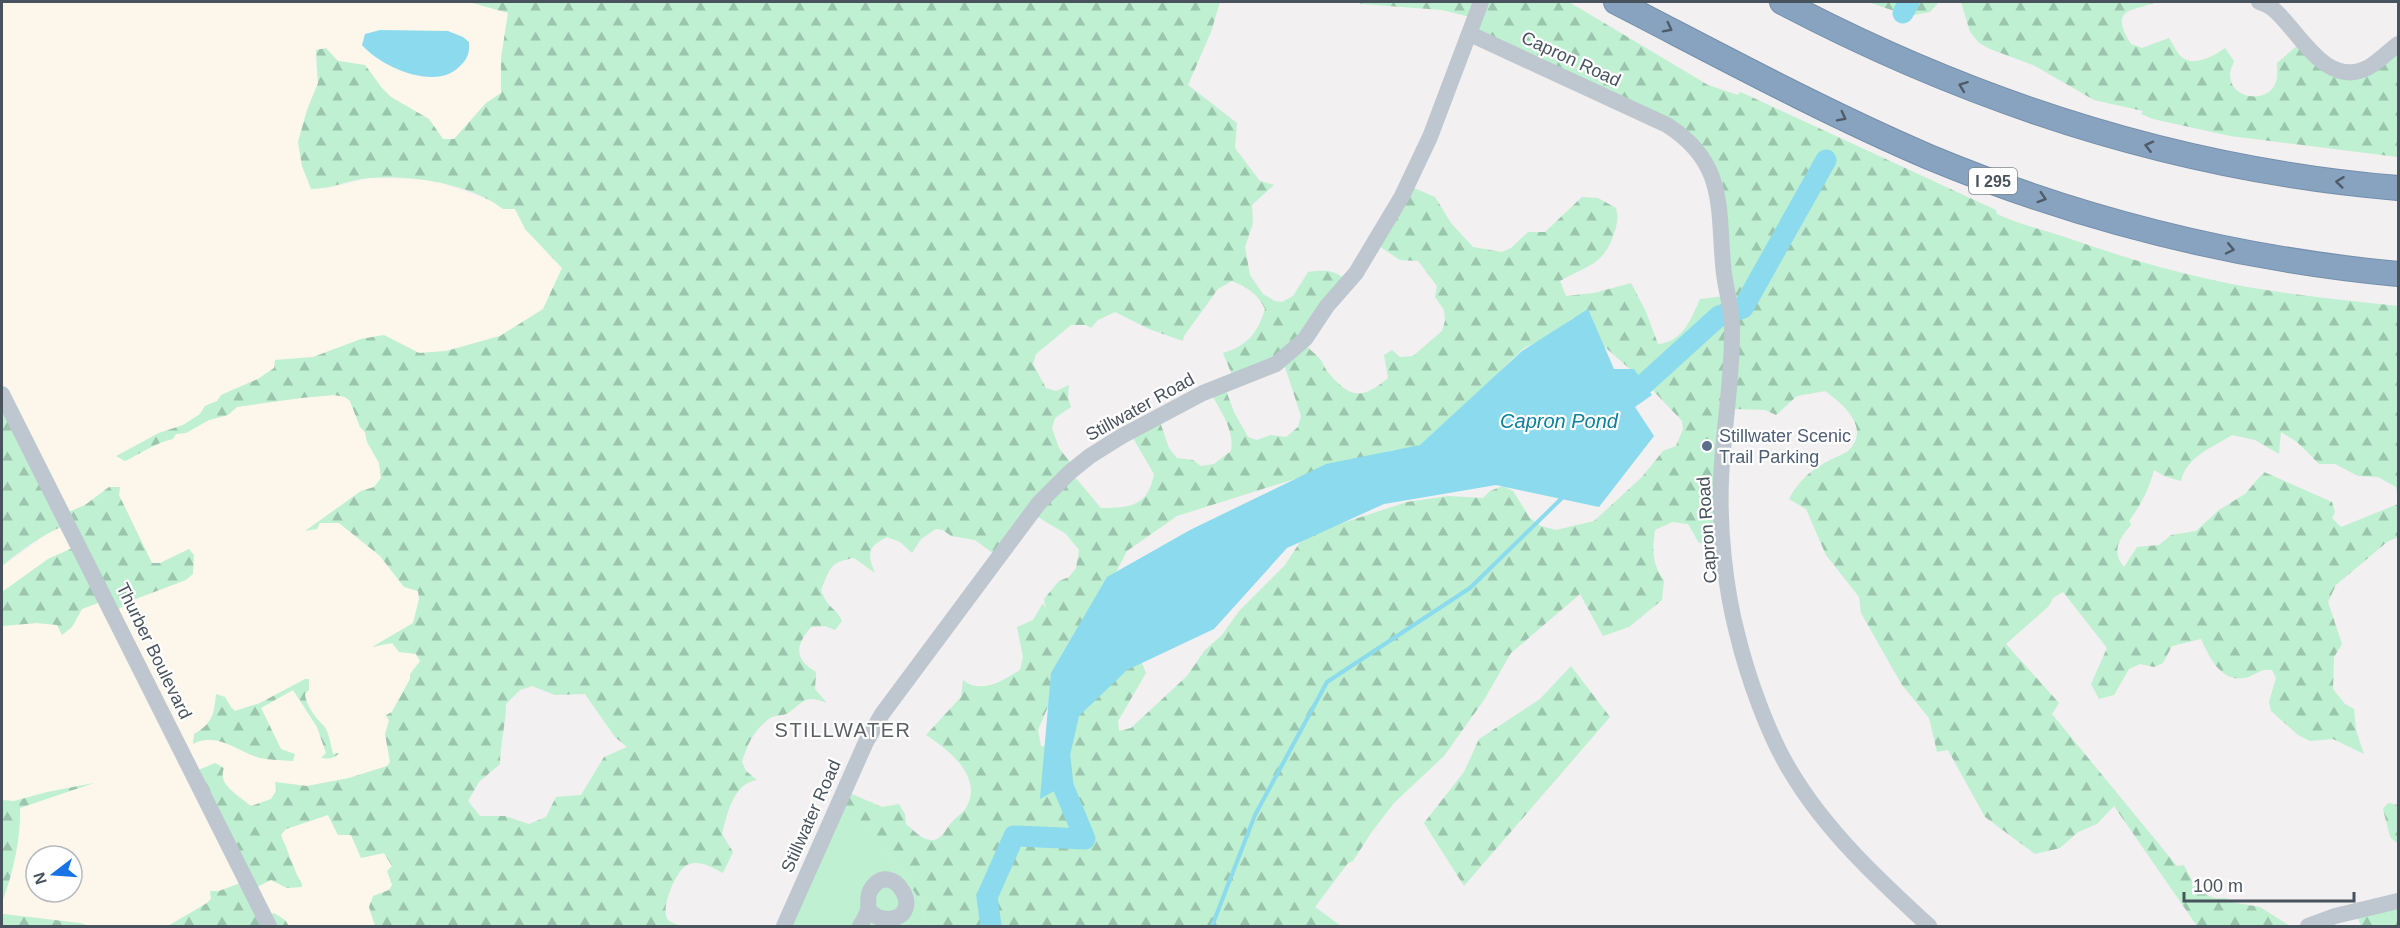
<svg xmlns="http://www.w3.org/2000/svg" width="2400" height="928" font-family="Arial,sans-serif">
	<defs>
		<pattern id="forest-firs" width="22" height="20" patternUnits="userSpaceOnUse" patternTransform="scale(1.5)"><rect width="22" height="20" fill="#bef0d1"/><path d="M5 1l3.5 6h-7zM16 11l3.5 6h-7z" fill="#9cc5ad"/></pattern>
	</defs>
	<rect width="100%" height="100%" fill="#f2f0f0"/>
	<!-- commercial -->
	<g fill="#fcf7ea" fill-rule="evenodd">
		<path d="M 2,2 L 469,2 L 508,12 L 501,58 L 501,93 L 486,103 L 454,139 L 443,139 L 429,119 L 391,97 L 382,88 L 365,65 L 315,56 L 318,83 L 307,110 L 298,142 L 327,189 L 369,178 L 434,180 L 494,202 L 503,209 L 515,209 L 525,229 L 562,268 L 543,309 L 500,336 L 446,351 L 420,353 L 384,335 L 361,339 L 313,357 L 275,360 L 274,368 L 258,379 L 221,395 L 217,401 L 205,406 L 200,414 L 183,425 L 159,433 L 117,456 L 125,461 L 156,442 L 173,439 L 175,434 L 186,433 L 209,420 L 228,415 L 237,407 L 301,398 L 334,395 L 345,397 L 350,401 L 360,427 L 365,432 L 367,442 L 379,463 L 381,478 L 374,487 L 361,491 L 307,530 L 316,529 L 320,523 L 339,523 L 380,556 L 404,587 L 418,591 L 419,599 L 413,623 L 375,646 L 392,643 L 416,654 L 420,661 L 391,712 L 385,734 L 390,762 L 387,766 L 349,778 L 307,786 L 276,782 L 277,791 L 271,799 L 251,806 L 224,783 L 221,774 L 223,768 L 215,763 L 243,882 L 218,891 L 207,903 L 168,926 L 89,926 L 80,923 L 3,914 L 2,912 L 2,902 L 10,881 L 20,820 L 19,808 L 93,783 L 14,801 L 2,800 L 2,626 L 37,623 L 57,625 L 62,635 L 72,627 L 82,609 L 103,601 L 112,613 L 133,600 L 186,580 L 189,549 L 160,563 L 152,564 L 119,495 L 120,487 L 109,487 L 85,505 L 63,514 L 2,397 ZM 306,679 L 309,680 L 309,690 L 305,694 L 306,698 L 318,722 L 325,727 L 333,754 L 338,753 L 321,757 L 326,753 L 317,727 L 293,690 L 261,707 L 281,749 L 259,758 L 232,744 L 211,740 L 199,741 L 203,729 L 225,697 L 231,707 L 235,711 L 260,703 ZM 36,856 L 72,856 L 72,892 L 36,892 Z"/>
		<path d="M 65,525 L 77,546 L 48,559 L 2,592 L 2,566 L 37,542 L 42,535 Z"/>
		<path d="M 328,815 L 338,835 L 351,835 L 361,858 L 384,853 L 392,866 L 392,885 L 389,890 L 373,896 L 369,907 L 375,926 L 289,926 L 285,920 L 263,917 L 249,891 L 271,880 L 287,888 L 302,884 L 297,875 L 281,835 L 286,829 Z"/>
	</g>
	<!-- green -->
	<path fill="#bef0d1" d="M 835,812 C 856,819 869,823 882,843 L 879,846 L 888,852 L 923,905 L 926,926 L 782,926 Z"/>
	<!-- forest -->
	<g fill="url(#forest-firs)" fill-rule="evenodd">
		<path d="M 469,2 L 1220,2 L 1211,32 L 1188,85 L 1237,123 L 1235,148 L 1260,181 L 1274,185 L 1252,205 L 1253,223 L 1245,247 L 1250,275 L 1263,294 L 1275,301 L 1282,302 L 1293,296 L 1308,272 C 1324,270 1336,269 1347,282 L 1303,343 C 1308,348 1315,353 1320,359 C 1323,363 1324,367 1327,371 C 1349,398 1361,401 1388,378 L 1384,355 L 1392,350 L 1400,357 L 1413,356 L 1442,331 L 1445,321 L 1444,310 L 1435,297 L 1437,286 L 1418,261 L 1400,260 L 1376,244 L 1407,185 L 1435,197 L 1451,223 L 1473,247 L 1502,252 L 1511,248 L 1528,232 L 1545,232 L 1582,197 L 1598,198 L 1616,208 C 1619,219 1617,225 1613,236 C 1603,266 1585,266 1560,281 L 1566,296 L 1594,293 L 1631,283 L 1646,312 L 1658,344 C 1682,342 1691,320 1700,299 L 1725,296 L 1717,201 L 1689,144 L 1475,28 L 1470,17 L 1442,10 L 1361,4 L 1359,2 L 1569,2 L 1708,85 L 1738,95 L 1740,92 L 1745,94 L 1996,210 L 1997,214 C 2018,224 2040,229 2062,236 C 2110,253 2158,268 2208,279 C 2269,293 2336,299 2398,306 L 2398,500 L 2396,487 L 2378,477 L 2358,476 L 2335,464 L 2319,464 L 2297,442 L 2281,432 L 2279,454 L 2255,440 L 2232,435 C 2213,447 2186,457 2181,481 L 2164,476 L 2154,470 C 2149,489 2141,505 2129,521 L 2131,525 C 2119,539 2111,551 2124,567 L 2137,547 L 2159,545 L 2171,535 L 2196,531 L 2219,510 L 2245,494 L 2264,472 L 2332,502 L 2335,512 L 2332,518 L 2341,527 L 2398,504 L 2398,537 L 2387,542 L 2336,585 L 2328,602 L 2342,644 L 2334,657 L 2333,689 L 2345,704 L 2354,709 L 2356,730 L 2364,754 L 2333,739 L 2310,741 L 2298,735 L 2271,711 L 2269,702 L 2276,678 L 2272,670 C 2260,668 2255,676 2244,678 C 2220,682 2209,656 2201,639 L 2172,646 L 2163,663 L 2154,667 L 2140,664 L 2129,669 L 2114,695 L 2099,699 L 2091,684 L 2107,648 L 2063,592 L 2053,598 L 2049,606 L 2006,644 L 2059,703 L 2052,714 L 2177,866 L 2184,865 C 2193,884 2203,901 2226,898 L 2231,902 L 2260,907 L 2290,926 L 2197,926 L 2114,806 L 2097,824 L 2078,832 L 2060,848 L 2035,854 L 1985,817 L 1948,750 L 1937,752 L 1929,718 L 1902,685 L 1861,613 L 1859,597 L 1826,555 L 1806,509 L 1789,499 C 1800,479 1812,469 1832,459 C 1837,456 1845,454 1849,450 C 1871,428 1843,404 1825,391 L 1797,396 L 1776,415 L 1765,410 L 1735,409 L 1726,463 L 1728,540 L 1699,543 L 1688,524 L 1672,522 L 1655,530 C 1652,549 1652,565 1664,580 L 1662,600 L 1629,627 L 1603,636 L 1580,594 L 1511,653 L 1484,700 L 1444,756 L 1394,803 L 1371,833 L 1353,861 L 1348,863 L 1315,907 L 1341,926 L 926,926 L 923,905 L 888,852 L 878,846 L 881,843 C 869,823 856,819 835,812 L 845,791 L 882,807 L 899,804 L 905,814 L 906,824 C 913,830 924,842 934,840 C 944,838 946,827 953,821 C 957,816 963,813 966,808 C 984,777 949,750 926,735 L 961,697 L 963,680 C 982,695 1003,680 1020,670 L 1023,657 L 1017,627 L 1033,620 L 1043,603 L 1046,610 L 1044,599 L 1059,581 L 1069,577 L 1076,568 L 1079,550 L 1066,534 L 1033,514 L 998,557 L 975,540 L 951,536 L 943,530 L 936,529 L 921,539 L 912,553 L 900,542 L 887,537 C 867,547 867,554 875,573 L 854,558 C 829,562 830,569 821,590 C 827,609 837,608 842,621 L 835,630 L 825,626 L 811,627 C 795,646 794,659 816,672 L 815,689 L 827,703 C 804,694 805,701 788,713 C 783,716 775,715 770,718 C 753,731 748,743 742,762 L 746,771 L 757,780 C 733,783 727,815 722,834 L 733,852 L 723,873 C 712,867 699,859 687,865 C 676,870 658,912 669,921 C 672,923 678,925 682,926 L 375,926 L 369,907 L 373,896 L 389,890 L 392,885 L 387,871 L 392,866 L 384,853 L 361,858 L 351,835 L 338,835 L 328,815 L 286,829 L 281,835 L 297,875 L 302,884 L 302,887 L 287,888 L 271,880 L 249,891 L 263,917 L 274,913 L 285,920 L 289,926 L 168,926 L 207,903 L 211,899 L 210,891 L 219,891 L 243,882 L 191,773 L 215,763 L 224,768 C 217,785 239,796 251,806 L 271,799 L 276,791 L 275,782 L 307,786 L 349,778 L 387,766 L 390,762 L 385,734 L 389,721 L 386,715 L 392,712 L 410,679 L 410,674 L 420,661 L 416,654 L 399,652 L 392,643 L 372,647 L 413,623 L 419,599 L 418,591 L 404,587 L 380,556 L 339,523 L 320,523 L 317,529 L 305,531 L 361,491 L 374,487 L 381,478 L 379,463 L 367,442 L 365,432 L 360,427 L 350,401 L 345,397 L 334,395 L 301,398 L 237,407 L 228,415 L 209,420 L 186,433 L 176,434 L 173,439 C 155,443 142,453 125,461 L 116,456 L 159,433 L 183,425 L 200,414 L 205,406 L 217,401 L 221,395 L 258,379 L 274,368 L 275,360 L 313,357 L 361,339 L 384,335 L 419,353 L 446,351 L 500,336 L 543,309 L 562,268 L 525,229 L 515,209 L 503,209 C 472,184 410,174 370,178 C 350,179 332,189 311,189 L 302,166 L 298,142 L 307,110 L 318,83 L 316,50 L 326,48 L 338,61 L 365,65 L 382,88 L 391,97 L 429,119 L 443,139 L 454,139 L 486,103 L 501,93 L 501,58 L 508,13 ZM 1232,281 C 1247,287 1258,294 1265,309 C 1258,333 1247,346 1223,353 L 1234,380 L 1283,361 L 1301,416 L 1298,427 L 1286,437 L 1271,435 L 1257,440 L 1248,437 L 1234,412 L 1224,385 L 1210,392 C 1220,410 1235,430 1231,451 L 1214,464 L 1201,466 L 1193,460 L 1177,458 L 1169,448 L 1159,419 L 1130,433 L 1154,474 C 1148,506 1131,508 1101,508 L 1074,476 L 1073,466 L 1059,448 L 1052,428 L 1055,418 L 1071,407 L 1068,398 L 1069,385 L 1056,391 L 1046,388 L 1033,364 L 1036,354 L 1071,325 L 1086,325 L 1091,328 L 1098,320 L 1115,312 L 1149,329 L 1183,341 L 1184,336 L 1218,289 ZM 1574,317 L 1582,327 L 1646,383 L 1682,421 L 1683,429 L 1676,446 L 1663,451 L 1642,477 L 1594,521 L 1556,530 L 1541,526 L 1530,518 L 1513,491 L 1503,486 L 1490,491 L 1483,498 L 1448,496 L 1407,502 L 1312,533 L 1300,542 L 1285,565 L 1239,611 L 1222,635 L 1205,650 L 1187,676 L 1131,728 L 1119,731 L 1118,721 L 1146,673 L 1140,658 L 1093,700 L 1049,747 L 1041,746 L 1038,730 L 1055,690 L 1127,551 L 1177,516 L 1320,471 L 1393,450 L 1415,448 L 1460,449 L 1504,367 L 1524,348 L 1547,337 ZM 532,686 L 555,695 L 585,694 L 615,737 L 627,747 L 604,757 L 581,795 L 556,797 L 546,817 L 529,824 L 505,816 L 480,816 L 468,801 L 479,782 L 500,764 C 500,743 506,725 506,704 L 520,690 Z"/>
		<path d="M 1868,2 L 1939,2 L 1930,12 L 1909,16 Z"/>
		<path d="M 1961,2 L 2156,2 C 2135,12 2107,6 2131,44 L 2142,48 L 2169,38 C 2173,44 2177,54 2183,58 C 2194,67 2216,55 2225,48 L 2234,61 C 2233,65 2230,70 2230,74 C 2229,99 2268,105 2276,82 C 2278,77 2277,69 2277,63 L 2299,44 L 2341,71 L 2398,51 L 2398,157 L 2230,136 L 2153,119 L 2141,114 L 2143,111 L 2094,100 L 2035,66 L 1990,49 L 1979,43 L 1970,32 Z"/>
		<path d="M 2,397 L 64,514 L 85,505 L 109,487 L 120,487 L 119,495 L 152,563 L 160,563 L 189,549 L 194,555 L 193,574 L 186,580 L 133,600 L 112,613 L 103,601 L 82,609 L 72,627 L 62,635 L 57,625 L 37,623 L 2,626 L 2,592 L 48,559 L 77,546 L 65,525 C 42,535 21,550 2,566 Z"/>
		<path d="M 1571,666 L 1610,717 L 1464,886 L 1424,823 L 1464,772 L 1479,739 L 1540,699 Z"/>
		<path d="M 305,679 L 309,679 L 309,690 L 305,694 C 306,707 316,718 324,726 C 329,732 331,746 333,754 L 339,753 C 334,759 328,759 321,758 L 326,753 L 317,727 L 293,690 L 261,708 L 281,749 L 295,754 L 293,761 C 282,760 270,760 260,758 C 237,752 218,731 193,744 L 194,734 C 213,723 214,714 216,694 L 225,697 L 231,707 L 235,711 L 260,703 Z"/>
		<path d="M 94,783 L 20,808 C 21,839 13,873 2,902 L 2,800 L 14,801 L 47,792 Z"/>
		<path d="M 2388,803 L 2398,805 L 2398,844 L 2390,837 L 2383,809 Z"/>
		<path d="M 2398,901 L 2398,926 L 2361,926 L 2356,913 Z"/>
		<path d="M 2,912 L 3,914 L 80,923 L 89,926 L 2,926 Z"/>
	</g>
	<!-- water -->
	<g fill="#8bdaed">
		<path d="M 380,30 L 448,31 L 463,37 L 469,42 C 470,53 467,60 459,67 C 435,91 381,67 362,45 L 365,34 Z"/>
		<path d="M 1588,309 L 1614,369 L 1634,369 L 1652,395 L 1635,407 L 1654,436 L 1599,507 L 1496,485 L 1384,504 L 1287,548 L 1214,629 L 1127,670 L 1079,716 L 1063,786 L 1040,799 L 1051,673 L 1107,577 L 1190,530 L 1326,464 L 1420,445 L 1522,351 Z"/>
	</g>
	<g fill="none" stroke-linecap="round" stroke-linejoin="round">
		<!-- stream -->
		<path stroke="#8bdaed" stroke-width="4" d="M 1212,926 L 1255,815 L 1327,682 L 1470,588 L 1561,499 L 1560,496"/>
		<!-- river -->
		<g stroke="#8bdaed" stroke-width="21">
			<path d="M 1903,13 L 1909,2"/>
			<path d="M 1621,396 L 1644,384 L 1719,316 L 1743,308 L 1826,160"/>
			<path d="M 991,926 L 987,897 L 1014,836 L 1085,839 L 1063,786 L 1060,757"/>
		</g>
		<defs>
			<g id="highway">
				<path d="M 1616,2 C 1719,55 1822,111 1929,157 C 2078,219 2238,259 2398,274"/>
				<path d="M 1782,2 C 1974,103 2181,170 2398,188"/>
			</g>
		</defs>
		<!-- highway casing -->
		<use href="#highway" stroke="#738eab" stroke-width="26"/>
		<!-- minor -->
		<g stroke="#bec7cf" stroke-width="16">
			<path d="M 2259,2 C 2263,3 2268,5 2272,8 C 2298,28 2325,91 2369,67 C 2379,61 2389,51 2398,44"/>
			<path d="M 1470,34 L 1667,125 C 1725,162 1718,205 1723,264 C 1724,285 1732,306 1732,327 C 1733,378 1723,429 1721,480 C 1719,528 1725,587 1737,633 C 1747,675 1768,735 1791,772 C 1826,831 1879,880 1929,926"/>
			<path d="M 2,394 L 269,926"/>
			<path d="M 784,926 L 866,742 L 882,714 L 1039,503 L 1070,472 L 1090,456 L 1122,436 L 1203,393 L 1276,364 L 1305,339 L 1327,306 L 1356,273 L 1402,196 L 1430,137 L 1481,2"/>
			<path d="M 860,926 C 863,921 867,915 868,909 C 869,902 867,897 870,891 C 891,854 929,917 888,919 C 879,919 874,916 868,909"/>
			<path d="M 2308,926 L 2335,916 L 2398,901"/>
		</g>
		<!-- highway -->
		<use href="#highway" stroke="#87a3bf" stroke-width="24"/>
	</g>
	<!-- one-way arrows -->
	<defs><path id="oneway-chevron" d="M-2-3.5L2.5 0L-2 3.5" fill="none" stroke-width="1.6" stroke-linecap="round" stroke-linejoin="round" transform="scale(1.5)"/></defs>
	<g stroke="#4e5b68">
		<use href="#oneway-chevron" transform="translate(1668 28) rotate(27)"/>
		<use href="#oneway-chevron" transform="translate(1963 86) rotate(-159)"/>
		<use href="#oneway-chevron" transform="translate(1842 117) rotate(27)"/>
		<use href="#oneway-chevron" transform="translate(2149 146) rotate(-166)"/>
		<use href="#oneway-chevron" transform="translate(2340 182) rotate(-173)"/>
		<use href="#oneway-chevron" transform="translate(2042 198) rotate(18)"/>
		<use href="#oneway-chevron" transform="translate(2230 249) rotate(12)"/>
	</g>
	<!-- markers -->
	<circle fill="#5c6f8a" stroke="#fff" stroke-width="2" cx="1707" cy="446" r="6"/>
	<g text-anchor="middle" stroke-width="4.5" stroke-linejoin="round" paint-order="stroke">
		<!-- shield labels -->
		<rect fill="#fff" stroke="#7f878e" stroke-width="1.5" x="1969" y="168" width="48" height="26" rx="4.5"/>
		<g font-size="16" font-weight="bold" fill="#48535e">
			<text x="1993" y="187">I 295</text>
		</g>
		<!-- street labels -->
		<g font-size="18" fill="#48535e" stroke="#fff">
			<text transform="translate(1571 59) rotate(25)" y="6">Capron Road</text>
			<text transform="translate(1140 407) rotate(-29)" y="6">Stillwater Road</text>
			<text transform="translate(1707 530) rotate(-94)" y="6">Capron Road</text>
			<text transform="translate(154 651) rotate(64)" y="6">Thurber Boulevard</text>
			<text transform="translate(811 816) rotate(-66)" y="6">Stillwater Road</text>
		</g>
		<!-- service labels -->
		<g font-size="18" fill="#4e5e75" stroke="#fff" text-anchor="start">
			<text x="1719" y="442">Stillwater Scenic<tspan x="1719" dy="21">Trail Parking</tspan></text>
		</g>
		<!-- water labels -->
		<g font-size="20" font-style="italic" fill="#0c819d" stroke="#fff">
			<text x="1559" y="428">Capron Pond</text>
		</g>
		<!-- neighbourhood labels -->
		<g font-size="20" letter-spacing="1.5" fill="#5c6065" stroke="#fff">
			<text x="843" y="737">STILLWATER</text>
		</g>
	</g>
	<!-- border -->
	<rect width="2400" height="928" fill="none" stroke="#48535e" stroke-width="6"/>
	<!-- north arrow -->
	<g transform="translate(54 874) rotate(253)"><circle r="28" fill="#ffffff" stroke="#b6babf" stroke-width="1.5"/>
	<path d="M0-4.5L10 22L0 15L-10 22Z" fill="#1773e5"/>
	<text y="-9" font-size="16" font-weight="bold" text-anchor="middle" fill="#48535e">N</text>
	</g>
	<!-- scale -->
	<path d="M2184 892v9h170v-9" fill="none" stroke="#48535e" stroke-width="3"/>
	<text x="2193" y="892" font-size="18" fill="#48535e" stroke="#ffffff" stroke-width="4.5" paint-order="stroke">100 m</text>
</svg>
